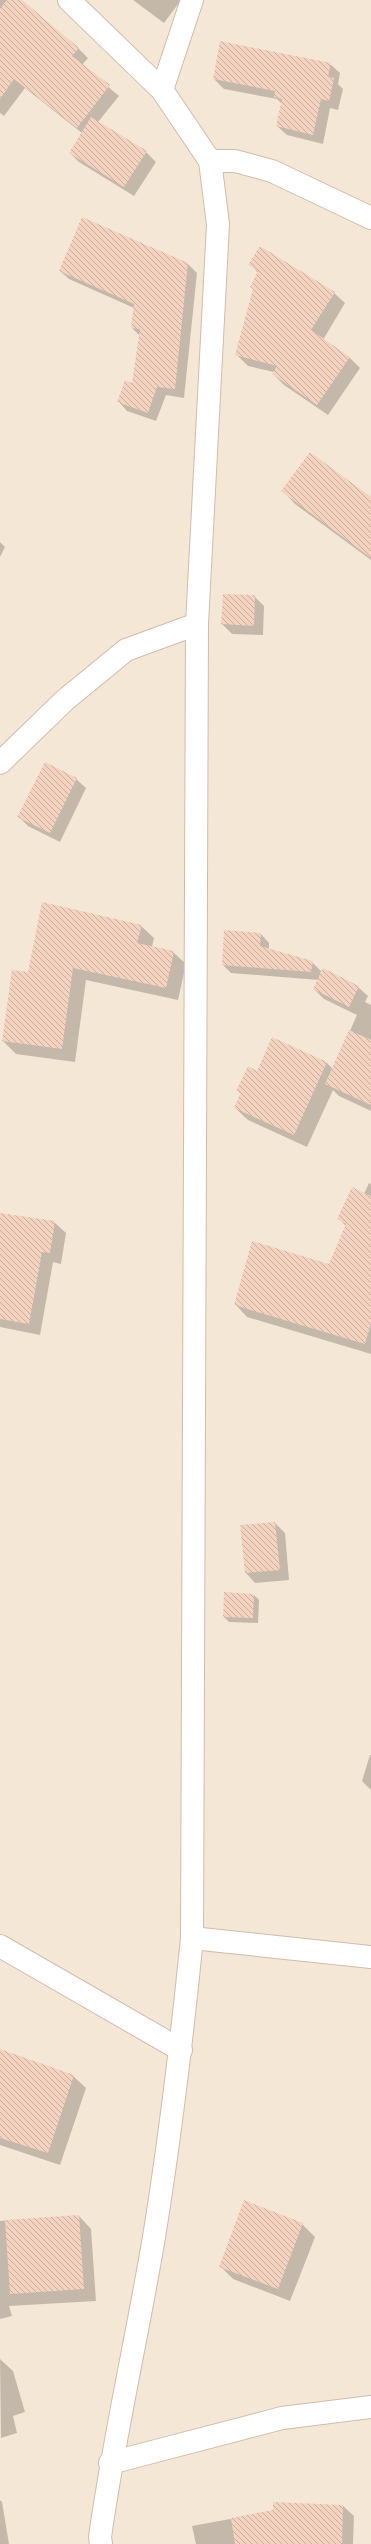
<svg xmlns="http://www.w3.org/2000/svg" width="371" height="2544" font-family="'Asap Condensed',sans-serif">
	<defs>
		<pattern id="building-back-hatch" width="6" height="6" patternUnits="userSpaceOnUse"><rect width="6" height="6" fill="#f3d3bf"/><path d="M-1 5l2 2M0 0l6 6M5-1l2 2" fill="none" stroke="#caae9d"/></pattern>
	</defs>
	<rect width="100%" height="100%" fill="#fdf5e8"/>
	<!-- residential -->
	<rect fill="#f5e7d6" x="0" y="0" width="371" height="2544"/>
	<!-- shadow -->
	<g fill="#0003">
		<path d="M 0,0 L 18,0 L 78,48 L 88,58 L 82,65 L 119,96 L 98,122 L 146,152 L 156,162 L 134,196 L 79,162 L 70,153 L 82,133 L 25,88 L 4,116 L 0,113 Z"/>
		<path d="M 133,0 L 181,0 L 164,23 Z"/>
		<path d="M 330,64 L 340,73 L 338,84 L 343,89 L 338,110 L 330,108 L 323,144 L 287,135 L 277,126 L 282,104 L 277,99 L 224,89 L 214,79 Z"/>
		<path d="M 188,264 L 197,273 L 184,398 L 166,395 L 156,421 L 127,411 L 119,402 L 133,384 L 140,336 L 132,328 L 134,308 L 69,279 L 60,271 Z"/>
		<path d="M 250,264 L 334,293 L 345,303 L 323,340 L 349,357 L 360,368 L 328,415 L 284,385 L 273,374 L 274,372 L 248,366 L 237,355 L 258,273 Z"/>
		<path d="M 283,491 L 371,498 L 371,560 L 295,504 Z"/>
		<path d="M 0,542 L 5,547 L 0,557 Z"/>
		<path d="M 254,596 L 264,606 L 263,635 L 232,634 L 222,624 Z"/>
		<path d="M 76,779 L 86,788 L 60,842 L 28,826 L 19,817 Z"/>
		<path d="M 141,926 L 154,938 L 152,947 L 173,952 L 186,964 L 178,1000 L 86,980 L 75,1062 L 16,1054 L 3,1041 L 28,973 Z"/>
		<path d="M 261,934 L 269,943 L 269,950 L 312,962 L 321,971 L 319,977 L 358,987 L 368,996 L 365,1002 L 371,1005 L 371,1111 L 339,1096 L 333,1090 L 307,1147 L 248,1120 L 235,1108 L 241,1094 L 238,1091 L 258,1072 L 327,1063 L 333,1069 L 357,1015 L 324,999 L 314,989 L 319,980 L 231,973 L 223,965 Z"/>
		<path d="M 369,1183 L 371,1184 L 371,1354 L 247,1317 L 235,1304 L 329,1265 L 346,1226 L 339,1219 L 364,1194 Z"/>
		<path d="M 0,1214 L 54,1222 L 66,1233 L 61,1264 L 53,1262 L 40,1335 L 0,1327 Z"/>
		<path d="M 275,1523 L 285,1533 L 289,1580 L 255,1583 L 246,1573 Z"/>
		<path d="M 254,1595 L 259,1600 L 258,1623 L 229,1622 L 224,1617 Z"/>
		<path d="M 370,1755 L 371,1755 L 371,1790 L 362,1781 Z"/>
		<path d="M 0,2064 L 73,2076 L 86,2088 L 60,2165 L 0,2145 Z"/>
		<path d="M 79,2216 L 91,2229 L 96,2301 L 9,2306 L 12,2316 L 0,2319 L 0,2221 Z"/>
		<path d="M 302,2224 L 315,2237 L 290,2301 L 233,2279 L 220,2266 Z"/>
		<path d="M 0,2359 L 13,2371 L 25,2412 L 13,2416 L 17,2433 L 1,2438 Z"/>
		<path d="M 0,2500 L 2,2502 L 9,2544 L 0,2544 Z"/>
		<path d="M 274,2503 L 343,2506 L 354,2516 L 353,2544 L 196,2544 L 192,2526 L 274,2511 Z"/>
	</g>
	<!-- building -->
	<g fill="url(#building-back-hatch)">
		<path d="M 7,0 L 22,0 L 79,48 L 72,56 L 110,85 L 77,128 L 14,79 L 0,99 L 0,9 Z"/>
		<path d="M 220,41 L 331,63 L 328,77 L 334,78 L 329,101 L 321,99 L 313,135 L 276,126 L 282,99 L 274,97 L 275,91 L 213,79 Z"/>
		<path d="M 91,117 L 147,151 L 124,187 L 69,153 Z"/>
		<path d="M 82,217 L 188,263 L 175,389 L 157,387 L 148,413 L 117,402 L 125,380 L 132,383 L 140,329 L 131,328 L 134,304 L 59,271 Z"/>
		<path d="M 260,246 L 335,292 L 311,330 L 350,357 L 317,405 L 272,374 L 277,366 L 235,355 L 253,289 L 250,287 L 258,271 L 248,265 Z"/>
		<path d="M 310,452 L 371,497 L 371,558 L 281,491 Z"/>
		<path d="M 223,594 L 255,595 L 254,626 L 221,624 Z"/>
		<path d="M 45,762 L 77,778 L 50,833 L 17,817 Z"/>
		<path d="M 42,902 L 142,925 L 137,943 L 174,951 L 166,988 L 73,968 L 62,1049 L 2,1041 L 12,970 L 28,972 Z"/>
		<path d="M 224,930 L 261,933 L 260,946 L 313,961 L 311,972 L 222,965 Z"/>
		<path d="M 323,968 L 359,986 L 349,1007 L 313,989 Z"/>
		<path d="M 349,1030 L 371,1040 L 371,1105 L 325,1084 Z"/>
		<path d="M 272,1037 L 327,1062 L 294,1135 L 234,1108 L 241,1092 L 236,1091 L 248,1066 L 257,1071 Z"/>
		<path d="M 352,1187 L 371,1196 L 371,1323 L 365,1344 L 234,1305 L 252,1241 L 329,1264 L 346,1224 L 337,1219 Z"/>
		<path d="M 0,1213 L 55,1221 L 50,1253 L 42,1252 L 29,1324 L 0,1319 Z"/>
		<path d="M 275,1522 L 280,1570 L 245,1573 L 240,1525 Z"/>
		<path d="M 224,1592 L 254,1594 L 253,1618 L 223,1617 Z"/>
		<path d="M 0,2049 L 74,2075 L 48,2153 L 0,2138 Z"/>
		<path d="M 244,2200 L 303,2223 L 278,2289 L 219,2267 Z"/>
		<path d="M 79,2215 L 84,2289 L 10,2294 L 5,2220 Z"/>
		<path d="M 273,2502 L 343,2505 L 342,2544 L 235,2544 L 231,2518 L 273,2510 Z"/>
	</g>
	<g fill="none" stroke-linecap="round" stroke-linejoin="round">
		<defs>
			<g id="minor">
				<path d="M 162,90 L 192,0"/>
				<path d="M 210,161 L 235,161 L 272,171 L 371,218"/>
				<path d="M 0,763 L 65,700 L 126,650 L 197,624"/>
				<path d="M 192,1938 L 371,1957"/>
				<path d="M 0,1946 L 181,2050"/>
				<path d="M 110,2463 L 282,2418 L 371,2407"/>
			</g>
			<path id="tertiary" d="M 69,0 L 162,90 L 210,161 L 218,224 L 197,624 L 192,1938 C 182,2038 170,2138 154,2237 C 137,2338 114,2437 100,2537 L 101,2544"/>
		</defs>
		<!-- minor casing -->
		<use href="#minor" stroke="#d0bcad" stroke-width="24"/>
		<!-- tertiary casing -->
		<use href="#tertiary" stroke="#d0bcad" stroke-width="24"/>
		<!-- minor -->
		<use href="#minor" stroke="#fff" stroke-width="22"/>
		<!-- tertiary -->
		<use href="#tertiary" stroke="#fff" stroke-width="22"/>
	</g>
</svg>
